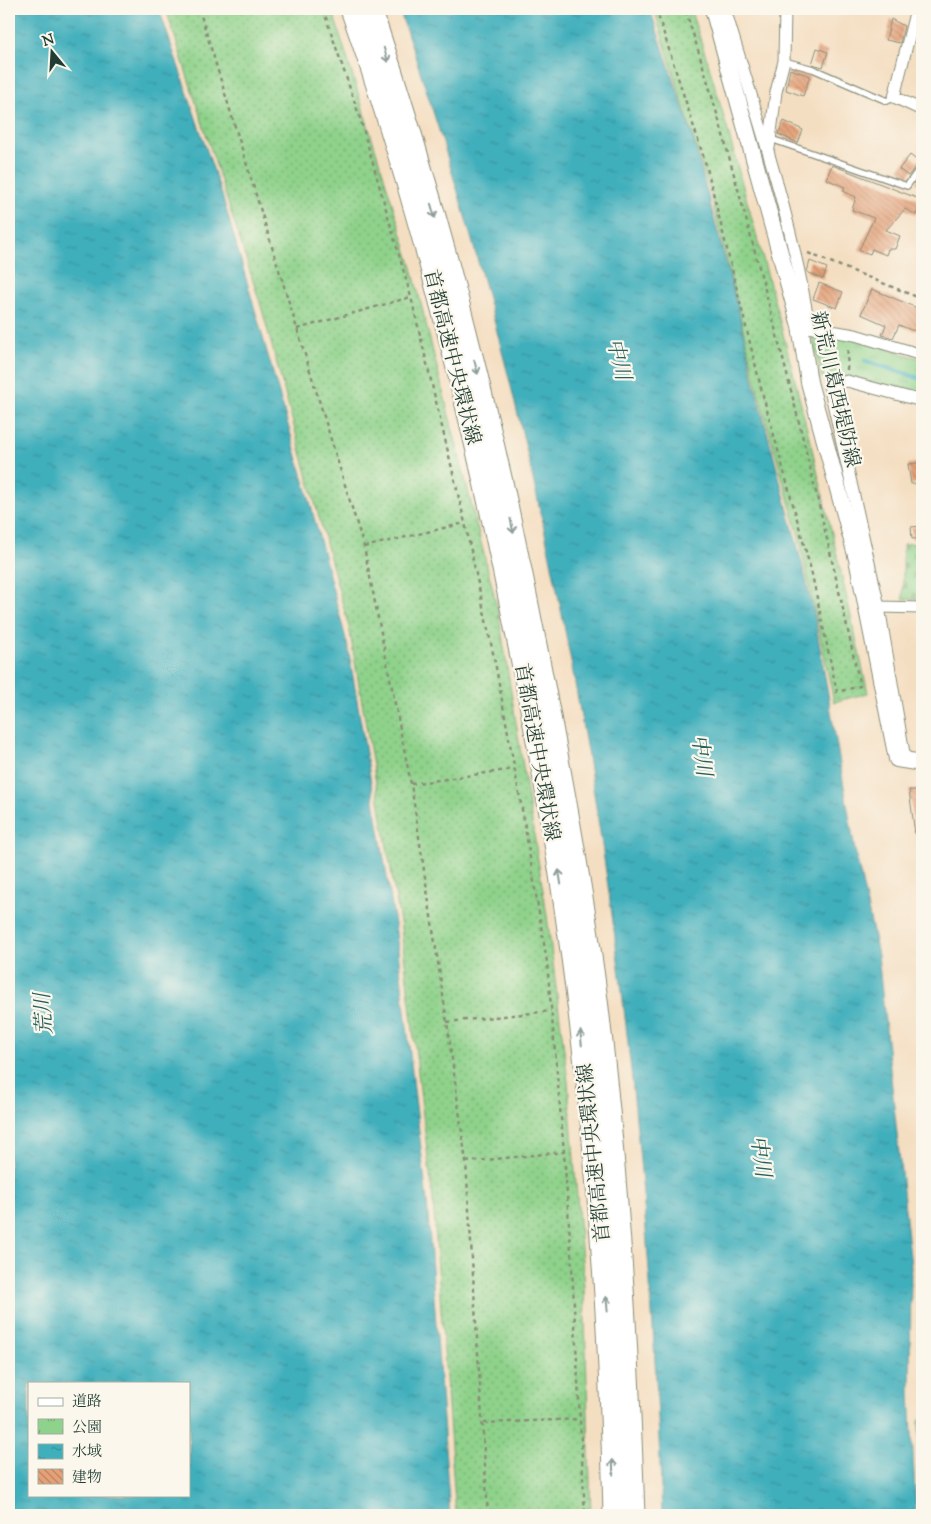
<svg xmlns="http://www.w3.org/2000/svg" width="931" height="1524" font-family="'Sorts Mill Goudy','Noto Serif JP',serif">
	<defs>
		<pattern id="grass-dots" width="8" height="8" patternUnits="userSpaceOnUse" patternTransform="scale(1.25)"><rect width="8" height="8" fill="#8fd28b"/><path d="M2 2h.1M6 6h.1" fill="none" stroke="#74ac72" stroke-width="1.8" stroke-linecap="round"/></pattern>
		<pattern id="cemetery-stones" width="16" height="16" patternUnits="userSpaceOnUse" patternTransform="scale(1.25)"><rect width="16" height="16" fill="#8fd28b"/><path d="M2 7V4a2 2 0 0 1 4 0v3zM10 15v-3a2 2 0 0 1 4 0v3z" fill="#74ac72"/></pattern>
		<pattern id="park-tufts" width="24" height="20" patternUnits="userSpaceOnUse" patternTransform="scale(1.25)"><rect width="24" height="20" fill="#8fd28b"/><path d="M3 7l-1-3M5 7V3M7 7l1-3M15 17l-1-3M17 17v-4M19 17l1-3" fill="none" stroke="#74ac72"/></pattern>
		<pattern id="water-ripples" width="26" height="14" patternUnits="userSpaceOnUse" patternTransform="scale(1.25)"><rect width="26" height="14" fill="#40afbc"/><path d="M2 4q2-2 4 0t4 0M15 11q2-2 4 0t4 0" fill="none" stroke="#35909a"/></pattern>
		<pattern id="building-back-hatch" width="6" height="6" patternUnits="userSpaceOnUse" patternTransform="scale(1.25)"><rect width="6" height="6" fill="#e5a077"/><path d="M-1 5l2 2M0 0l6 6M5-1l2 2" fill="none" stroke="#b98462"/></pattern>
	</defs>
	<rect width="100%" height="100%" fill="#fbf7ec"/>
	<filter id="ink" filterUnits="userSpaceOnUse"><feTurbulence type="fractalNoise" baseFrequency=".02" numOctaves="2"/><feDisplacementMap in="SourceGraphic" scale="10" xChannelSelector="R" yChannelSelector="G"/><feConvolveMatrix kernelMatrix="1 2 1 2 8 2 1 2 1" color-interpolation-filters="sRGB"/></filter>
	<filter id="wash" filterUnits="userSpaceOnUse"><feTurbulence type="fractalNoise" baseFrequency=".0096" numOctaves="4" result="noise"/><feDisplacementMap in="SourceGraphic" scale="20" xChannelSelector="R" yChannelSelector="G"/><feGaussianBlur stdDeviation="1.12" result="paint"/><feColorMatrix in="noise" values="0 0 0 0 0 0 0 0 0 0 0 0 0 0 0 0 0 1.4 0 .05"/><feComposite in="paint" operator="in"/></filter>
	<g filter="url(#wash)">
		<rect width="100%" height="100%" fill="#f4dec1"/>
		<!-- grass -->
		<g fill="url(#grass-dots)" stroke="#578860">
			<path d="M 166,9 L 332,9 L 411,264 L 498,610 L 547,916 L 568,1082 L 584,1286 L 591,1515 L 456,1515 L 433,1200 L 401,928 L 349,627 L 261,306 Z"/>
			<path d="M 654,9 L 690,9 C 713,73 730,139 748,205 C 794,366 832,529 868,693 L 834,702 L 799,537 L 758,391 L 712,199 Z"/>
			<path d="M 919,1420 L 922,1420 L 922,1515 L 921,1515 Z"/>
		</g>
		<!-- cemetery -->
		<path fill="url(#cemetery-stones)" stroke="#578860" d="M 922,543 L 922,600 L 903,599 L 903,544 Z"/>
		<!-- park -->
		<path fill="url(#park-tufts)" stroke="#578860" d="M 811,333 L 848,337 L 922,359 L 922,397 L 849,377 L 822,378 Z"/>
		<!-- water -->
		<g fill="url(#water-ripples)" stroke="#307678" fill-rule="evenodd">
			<path d="M 9,9 L 159,9 L 222,195 L 309,498 L 348,647 L 395,924 L 427,1201 L 450,1515 L 9,1515 ZM 29,1383 L 189,1383 L 189,1495 L 29,1495 Z"/>
			<path d="M 399,9 L 650,9 L 692,135 L 737,305 L 755,386 L 803,567 L 815,619 L 855,850 L 878,955 L 911,1266 L 910,1392 L 916,1515 L 662,1515 C 645,1004 567,493 399,9 Z"/>
		</g>
		<g fill="none" stroke-linecap="round" stroke-linejoin="round">
			<!-- stream -->
			<path stroke="#40afbc" stroke-width="4.5" d="M 865,361 L 922,379"/>
		</g>
		<g id="blocks">
			<!-- building -->
			<g fill="url(#building-back-hatch)">
				<path d="M 891,19 L 904,26 L 900,43 L 886,40 Z"/>
				<path d="M 817,48 L 828,52 L 823,67 L 812,64 Z"/>
				<path d="M 790,69 L 810,76 L 803,96 L 786,90 Z"/>
				<path d="M 784,121 L 803,130 L 798,143 L 778,134 Z"/>
				<path d="M 910,155 L 919,162 L 908,176 L 899,169 Z"/>
				<path d="M 832,165 L 922,200 L 916,215 L 905,209 L 886,230 L 900,236 L 895,249 L 888,249 L 886,255 L 872,249 L 870,254 L 859,250 L 874,218 L 852,210 L 856,197 L 843,191 L 845,187 L 826,179 Z"/>
				<path d="M 922,173 L 922,187 L 916,182 Z"/>
				<path d="M 810,261 L 827,268 L 823,279 L 807,272 Z"/>
				<path d="M 819,283 L 843,292 L 837,308 L 813,299 Z"/>
				<path d="M 872,289 L 922,310 L 922,331 L 911,330 L 899,325 L 893,338 L 882,335 L 886,325 L 861,314 Z"/>
				<path d="M 919,463 L 922,483 L 911,484 L 908,464 Z"/>
				<path d="M 922,526 L 922,538 L 912,539 L 911,527 Z"/>
				<path d="M 909,790 L 922,790 L 922,833 L 915,834 Z"/>
			</g>
		</g>
	</g>
	<g filter="url(#ink)">
		<use href="#blocks" fill-opacity="0" stroke="#8a8e7a" stroke-width="1"/>
		<g fill="none" stroke-linecap="round" stroke-linejoin="round">
			<defs>
				<g id="service">
					<path d="M 912,32 L 922,31"/>
					<path d="M 784,61 L 813,69 L 887,101 L 894,97"/>
					<path d="M 771,139 L 907,186 L 922,165"/>
				</g>
				<g id="minor">
					<path d="M 725,9 C 756,114 792,217 809,326"/>
					<path d="M 916,9 L 894,97 L 922,110"/>
					<path d="M 769,148 L 776,92 L 784,61 L 785,9"/>
					<path d="M 802,326 L 855,335 L 922,355"/>
					<path d="M 879,607 L 922,608"/>
					<path d="M 905,759 L 879,607 L 829,385 L 847,381 L 922,401"/>
				</g>
				<path id="secondary" d="M 713,9 L 800,326 L 809,382 L 857,559 L 897,759 L 922,763"/>
				<g id="motorway">
					<path d="M 351,9 C 410,176 455,349 493,522 C 520,647 545,773 564,901 C 594,1104 610,1310 614,1515"/>
					<path d="M 371,9 C 442,219 495,433 537,650 C 560,766 582,883 597,1000 C 618,1171 628,1343 634,1515"/>
				</g>
			</defs>
			<!-- service casing -->
			<use href="#service" stroke="#8a8e7a" stroke-width="8"/>
			<!-- minor casing -->
			<use href="#minor" stroke="#8a8e7a" stroke-width="13"/>
			<!-- secondary casing -->
			<use href="#secondary" stroke="#8a8e7a" stroke-width="18"/>
			<!-- motorway casing -->
			<use href="#motorway" stroke="#8a8e7a" stroke-width="23"/>
			<!-- path -->
			<g stroke="#8a8e7a" stroke-width="2.5" stroke-dasharray="4 4" stroke-linecap="butt">
				<path d="M 199,9 L 364,547 L 411,784 L 447,1022 L 466,1162 L 488,1515"/>
				<path d="M 323,9 L 360,118 L 411,297 L 465,523 L 495,662 L 523,815 L 547,962 L 564,1152 L 572,1267 L 585,1515"/>
				<path d="M 656,9 L 707,168 L 762,392 L 811,570 L 837,692 L 860,686 C 827,533 790,381 749,230 C 729,156 709,82 685,9"/>
				<path d="M 808,253 L 917,297 L 922,295"/>
				<path d="M 297,329 L 411,297"/>
				<path d="M 847,370 L 848,346"/>
				<path d="M 364,547 L 465,523"/>
				<path d="M 411,784 L 514,769"/>
				<path d="M 447,1022 L 551,1011"/>
				<path d="M 466,1162 L 564,1152"/>
				<path d="M 484,1423 L 580,1419"/>
			</g>
			<!-- service -->
			<use href="#service" stroke="#fff" stroke-width="5.5"/>
			<!-- minor -->
			<use href="#minor" stroke="#fff" stroke-width="11"/>
			<!-- secondary -->
			<use href="#secondary" stroke="#fff" stroke-width="16"/>
			<!-- motorway -->
			<use href="#motorway" stroke="#fff" stroke-width="21"/>
		</g>
		<!-- one-way arrows -->
		<defs><path id="oneway-shaft" d="M-6 0H5M1.5-3L5.5 0L1.5 3" fill="none" stroke-width="1.6" stroke-linecap="round" stroke-linejoin="round" transform="scale(1.25)"/></defs>
		<g stroke="#8f9e9a">
			<use href="#oneway-shaft" transform="translate(386 55) rotate(73)"/>
			<use href="#oneway-shaft" transform="translate(433 211) rotate(74)"/>
			<use href="#oneway-shaft" transform="translate(476 367) rotate(75)"/>
			<use href="#oneway-shaft" transform="translate(512 526) rotate(78)"/>
			<use href="#oneway-shaft" transform="translate(560 877) rotate(-99)"/>
			<use href="#oneway-shaft" transform="translate(581 1038) rotate(-96)"/>
			<use href="#oneway-shaft" transform="translate(607 1304) rotate(-95)"/>
			<use href="#oneway-shaft" transform="translate(613 1467) rotate(-91)"/>
		</g>
	</g>
	<g text-anchor="middle" stroke-width="4.5" stroke-linejoin="round" paint-order="stroke">
		<!-- street labels -->
		<g font-size="20" fill="#1f3d34" stroke="#fbf7ec">
			<text transform="translate(453 357) rotate(76)" y="7">首都高速中央環状線</text>
			<text transform="translate(836 389) rotate(77)" y="7">新荒川葛西堤防線</text>
			<text transform="translate(538 752) rotate(80)" y="7">首都高速中央環状線</text>
			<text transform="translate(593 1153) rotate(-96)" y="7">首都高速中央環状線</text>
		</g>
		<!-- water labels -->
		<g font-size="21" font-style="italic" fill="#295f5d" stroke="#fbf7ec">
			<text transform="translate(619 359) rotate(76)" y="7">中川</text>
			<text transform="translate(702 755) rotate(82)" y="7">中川</text>
			<text transform="translate(43 1014) rotate(-94)" y="7">荒川</text>
			<text transform="translate(761 1156) rotate(82)" y="7">中川</text>
		</g>
	</g>
	<!-- margin -->
	<rect width="931" height="1524" fill="none" stroke="#fbf7ec" stroke-width="30"/>
	<!-- legend -->
	<rect x="28" y="1382" width="162" height="115" fill="#fbf7ec" stroke="#a3ada2"/>
	<rect x="38" y="1398" width="25" height="8" fill="#ffffff" stroke="#a3ada2"/>
	<text x="72" y="1406" font-size="15" fill="#1f3d34">道路</text>
	<rect x="38" y="1419" width="25" height="15" fill="url(#park-tufts)" stroke="#a3ada2"/>
	<text x="72" y="1432" font-size="15" fill="#1f3d34">公園</text>
	<rect x="38" y="1444" width="25" height="15" fill="url(#water-ripples)" stroke="#a3ada2"/>
	<text x="72" y="1456" font-size="15" fill="#1f3d34">水域</text>
	<rect x="38" y="1469" width="25" height="15" fill="url(#building-back-hatch)" stroke="#a3ada2"/>
	<text x="72" y="1482" font-size="15" fill="#1f3d34">建物</text>
	<!-- north arrow -->
	<g transform="translate(52 52) rotate(342)" stroke="#fbf7ec" stroke-width="4" paint-order="stroke">
	<path d="M0-4L9 19L0 12L-9 19Z" fill="#1f3d34"/>
	<text y="-8" font-size="14" font-weight="bold" text-anchor="middle" fill="#1f3d34">N</text>
	</g>
</svg>
